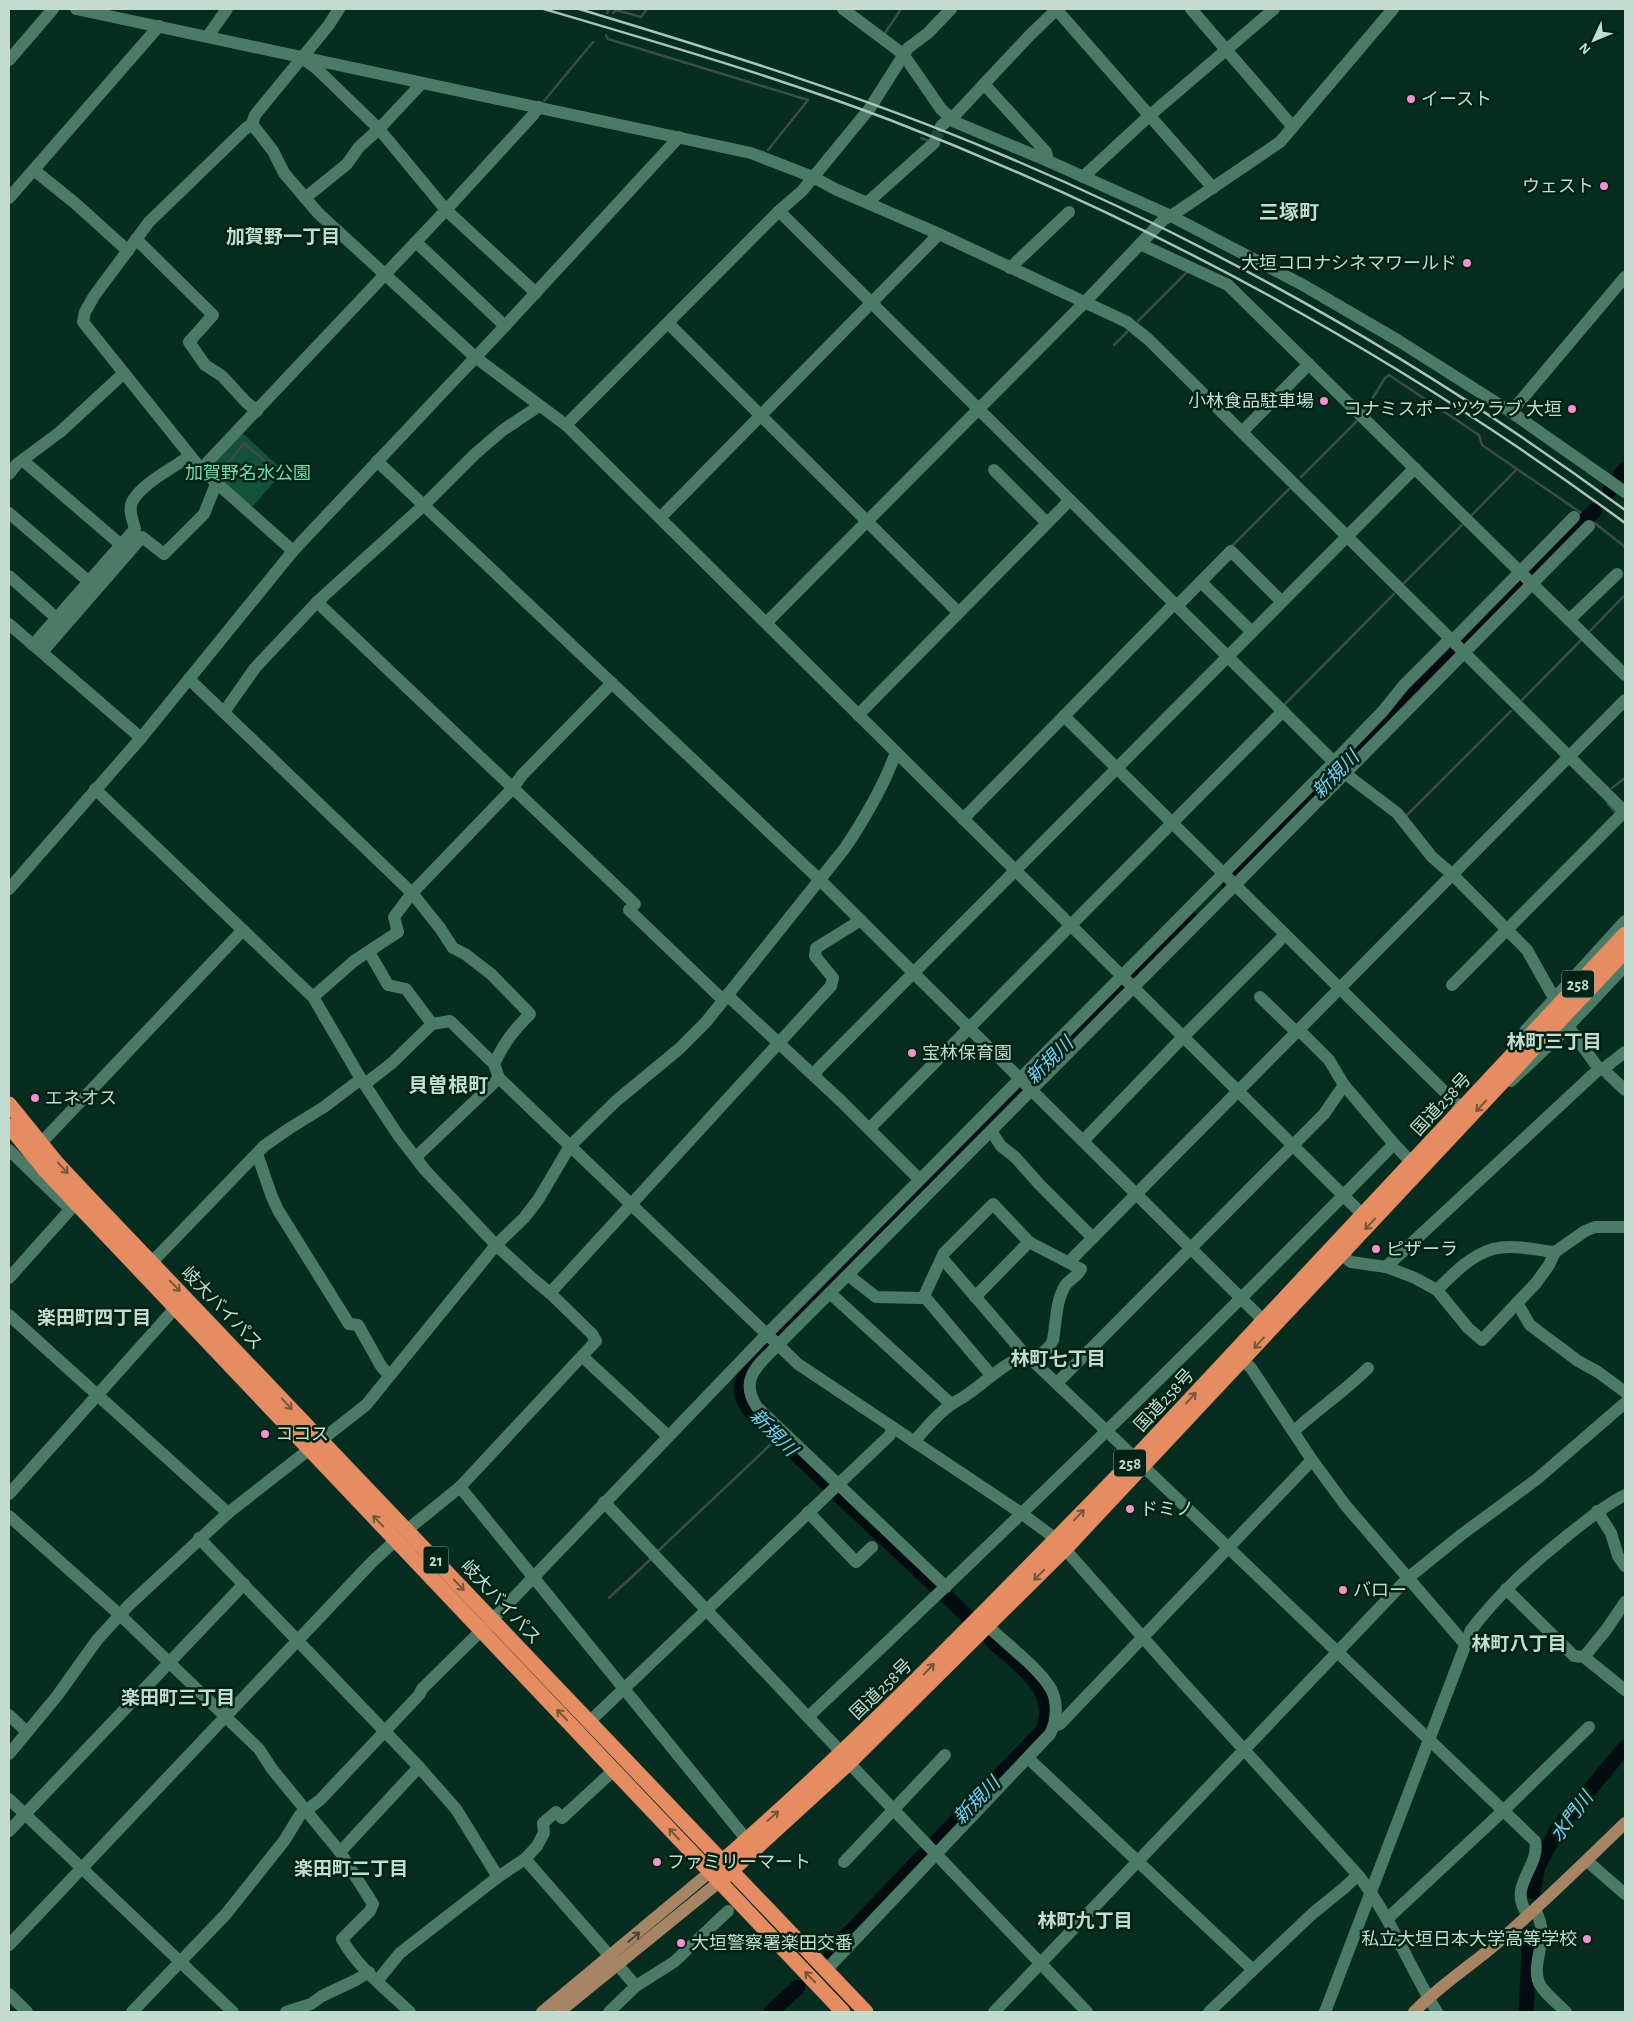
<svg xmlns="http://www.w3.org/2000/svg" width="1634" height="2021" font-family="'Alegreya Sans','Noto Sans JP',sans-serif">
	<rect width="100%" height="100%" fill="#062d1f"/>
	<!-- green -->
	<path fill="#13513b" d="M 241,432 L 284,471 L 251,508 L 207,467 Z"/>
	<g fill="none" stroke-linecap="round" stroke-linejoin="round">
		<!-- stream -->
		<g stroke="#3d4b4a" stroke-width="2.5">
			<path d="M 607,13 L 609,9"/>
			<path d="M 613,13 L 616,10 L 641,17 L 647,9"/>
			<path d="M 885,33 L 901,9"/>
			<path d="M 606,35 L 608,39 L 808,100 L 768,150"/>
			<path d="M 544,101 L 593,42"/>
			<path d="M 921,138 L 929,141"/>
			<path d="M 1138,321 L 1188,271"/>
			<path d="M 1114,345 L 1127,332"/>
			<path d="M 1364,412 L 1385,378 L 1389,375 L 1479,435 L 1482,445 L 1587,517 L 1625,547"/>
			<path d="M 220,475 L 221,466 L 231,460 L 244,443 L 265,461 L 273,471 L 280,468"/>
			<path d="M 1301,477 L 1358,420"/>
			<path d="M 1472,515 L 1516,470"/>
			<path d="M 1231,547 L 1289,489"/>
			<path d="M 1404,583 L 1462,525"/>
			<path d="M 1590,631 L 1625,595"/>
			<path d="M 1522,700 L 1580,641"/>
			<path d="M 1285,704 L 1394,594"/>
			<path d="M 1612,788 L 1625,778"/>
			<path d="M 1608,804 L 1616,813"/>
			<path d="M 1407,818 L 1406,816 L 1511,711"/>
			<path d="M 776,1440 L 778,1438"/>
			<path d="M 657,1552 L 770,1445"/>
			<path d="M 609,1598 L 652,1558"/>
		</g>
		<!-- river -->
		<g stroke="#030d11" stroke-width="15">
			<path d="M 1610,490 L 1625,469"/>
			<path d="M 1229,883 L 1253,855 L 1595,510"/>
			<path d="M 966,1615 L 753,1414 C 738,1397 739,1388 746,1367 L 1165,943 L 1182,931 L 1192,920"/>
			<path d="M 1533,1892 L 1538,1867 L 1558,1828 L 1625,1747"/>
			<path d="M 831,1952 L 1043,1730 C 1059,1689 1017,1664 991,1640"/>
			<path d="M 771,2012 L 798,1987"/>
			<path d="M 1526,2012 L 1530,1934"/>
		</g>
		<!-- minor-tunnel -->
		<path stroke="#224739" stroke-width="12" stroke-dasharray="12 6" stroke-linecap="butt" d="M 934,143 L 941,126"/>
		<!-- minor -->
		<g stroke="#4b7b66" stroke-width="12">
			<path d="M 76,9 L 751,153 L 813,177 L 835,189 L 939,234 L 1127,322 L 1148,339 L 1625,812"/>
			<path d="M 843,9 L 903,54 L 941,109 L 955,122 L 1048,161 L 1171,216 L 1303,285 L 1399,341 L 1511,412 L 1625,492"/>
			<path d="M 1056,9 L 1213,188"/>
			<path d="M 1191,9 L 1293,127"/>
			<path d="M 208,36 L 227,9"/>
			<path d="M 9,60 L 53,9"/>
			<path d="M 306,61 L 317,69 L 379,129 L 446,210 L 536,293"/>
			<path d="M 984,84 L 1046,152 L 1048,161"/>
			<path d="M 252,124 L 273,151 L 284,173 L 318,213 L 475,357 L 566,425 L 1363,1215"/>
			<path d="M 941,126 L 956,114 L 1030,35 L 1057,9"/>
			<path d="M 34,170 L 76,204 L 128,251"/>
			<path d="M 1083,177 L 1149,116 L 1274,9"/>
			<path d="M 9,198 L 159,26"/>
			<path d="M 305,198 L 347,164 L 359,147 L 379,129 L 422,83"/>
			<path d="M 868,202 L 934,143"/>
			<path d="M 779,211 L 1347,775 L 1397,813 L 1432,857 L 1453,875 L 1527,950 L 1554,998"/>
			<path d="M 136,239 L 213,315 L 189,342 L 205,365 L 222,376 L 246,402 L 257,411"/>
			<path d="M 416,242 L 505,326"/>
			<path d="M 1140,244 L 1228,285 L 1625,675"/>
			<path d="M 1010,268 L 1069,212"/>
			<path d="M 668,323 L 958,612"/>
			<path d="M 1511,412 L 1625,277"/>
			<path d="M 566,425 L 779,211 L 802,191 L 870,108 L 908,48 L 928,33 L 951,9"/>
			<path d="M 1242,432 L 1309,364"/>
			<path d="M 24,459 L 27,464 L 127,550"/>
			<path d="M 377,461 L 820,880 L 1264,1321"/>
			<path d="M 201,469 L 83,322 L 85,312 L 94,296 L 149,222 L 245,129 L 252,124 L 255,115 L 328,26 L 339,9"/>
			<path d="M 994,470 L 1047,523"/>
			<path d="M 9,474 L 17,464 L 60,432 L 124,373"/>
			<path d="M 9,513 L 94,586"/>
			<path d="M 660,518 L 939,234"/>
			<path d="M 293,551 L 201,469 L 446,210 L 533,115 L 539,107"/>
			<path d="M 9,576 L 61,622"/>
			<path d="M 1201,582 L 1252,632"/>
			<path d="M 317,602 L 635,904"/>
			<path d="M 1177,606 L 1231,551 L 1281,601"/>
			<path d="M 1569,620 L 1617,574"/>
			<path d="M 766,623 L 1085,302 L 1163,220 L 1171,216 L 1280,142 L 1393,9"/>
			<path d="M 9,624 L 141,738"/>
			<path d="M 33,645 L 135,529 C 133,520 128,511 132,502 C 141,484 174,467 190,456"/>
			<path d="M 42,652 L 142,537 L 164,554 L 204,514 L 216,484"/>
			<path d="M 189,679 L 412,893 L 440,928 L 453,948 L 465,954 L 491,974 L 530,1014 C 513,1031 504,1043 494,1064 L 499,1078 L 798,1364 L 1021,1513 L 1056,1539 L 1177,1676 L 1358,1875 C 1391,1917 1409,1967 1437,2012"/>
			<path d="M 224,712 L 255,668 L 317,602 L 424,505 L 475,454 L 503,430 L 539,406"/>
			<path d="M 858,715 L 1070,500"/>
			<path d="M 1064,716 L 1462,1109"/>
			<path d="M 95,789 L 313,997 L 361,1079 L 398,1135 L 425,1170 L 496,1245 L 533,1279 L 550,1293 L 592,1334 L 596,1341 L 460,1487 L 407,1530"/>
			<path d="M 963,819 L 1175,603"/>
			<path d="M 9,889 L 141,738 L 293,551 L 505,326 L 679,137"/>
			<path d="M 629,910 L 723,1000"/>
			<path d="M 1452,985 L 1625,811"/>
			<path d="M 727,995 L 841,1101 L 919,1179"/>
			<path d="M 313,997 L 354,961 L 398,932 L 394,917 L 412,893 L 513,788 L 522,775 L 612,683"/>
			<path d="M 1260,997 L 1292,1028 L 1304,1035 L 1329,1060 L 1344,1085 L 1394,1144"/>
			<path d="M 432,1024 L 450,1021 L 494,1064"/>
			<path d="M 1568,1026 L 1599,1069"/>
			<path d="M 1525,1031 L 1625,921"/>
			<path d="M 1603,1069 L 1625,1090"/>
			<path d="M 814,1076 L 818,1069 L 1415,468"/>
			<path d="M 1511,1081 L 1562,1033 L 1625,966"/>
			<path d="M 365,1084 L 392,1063 L 432,1024 L 406,989 L 388,985 L 369,952"/>
			<path d="M 869,1129 L 1283,711"/>
			<path d="M 991,1131 L 1001,1146 L 1015,1157 L 1040,1185 L 1093,1238"/>
			<path d="M 1083,1141 L 1183,1037 L 1285,935"/>
			<path d="M 41,1143 L 243,930"/>
			<path d="M 9,1150 L 70,1209"/>
			<path d="M 257,1154 L 272,1197 L 278,1210 L 349,1324 L 358,1325 L 381,1366 L 389,1375"/>
			<path d="M 416,1157 L 499,1078"/>
			<path d="M 1334,1249 L 1351,1262 L 1386,1267 L 1415,1278 L 1437,1290 L 1468,1328 L 1482,1340 L 1536,1283 L 1549,1265 L 1555,1252"/>
			<path d="M 942,1258 L 1022,1351 L 1025,1357"/>
			<path d="M 152,1262 L 264,1146 L 290,1128 L 324,1107 L 361,1079"/>
			<path d="M 1069,1262 L 1625,700"/>
			<path d="M 1386,1267 L 1599,1069 L 1603,1069 L 1625,1052"/>
			<path d="M 848,1275 L 876,1297 L 921,1298 L 924,1296"/>
			<path d="M 9,1278 L 76,1203"/>
			<path d="M 1437,1290 C 1453,1274 1471,1255 1493,1249 C 1512,1244 1536,1250 1555,1252 L 1585,1231 L 1595,1227 L 1625,1227"/>
			<path d="M 550,1293 L 831,986 L 833,978 L 815,956 L 816,948 L 861,920"/>
			<path d="M 830,1293 L 951,1404"/>
			<path d="M 975,1297 L 1029,1242"/>
			<path d="M 1517,1303 L 1530,1325 L 1578,1361 L 1598,1372 L 1625,1392"/>
			<path d="M 9,1315 L 228,1513"/>
			<path d="M 583,1357 L 668,1436"/>
			<path d="M 1031,1357 L 1036,1364 L 1135,1458"/>
			<path d="M 1243,1360 L 1251,1368 L 1312,1460 L 1346,1506 L 1465,1644"/>
			<path d="M 1057,1383 L 1324,1114 L 1344,1085"/>
			<path d="M 1294,1431 C 1318,1409 1345,1391 1368,1368"/>
			<path d="M 914,1442 C 925,1429 937,1414 952,1404 C 956,1401 961,1399 965,1396 C 982,1385 996,1370 1015,1360 C 1031,1352 1044,1360 1053,1340 C 1056,1323 1056,1300 1065,1286 C 1069,1279 1078,1277 1081,1269 L 1029,1242 L 993,1204 L 944,1253 L 924,1296 L 991,1375"/>
			<path d="M 1143,1466 L 1535,1841 C 1541,1867 1506,1886 1528,1915"/>
			<path d="M 460,1487 L 747,1840"/>
			<path d="M 9,1494 L 176,1307"/>
			<path d="M 604,1502 L 842,1753"/>
			<path d="M 1597,1511 L 1611,1533 L 1618,1556 L 1625,1566"/>
			<path d="M 808,1512 L 856,1562 L 872,1547"/>
			<path d="M 9,1516 L 120,1615 L 259,1749 L 272,1769 L 340,1852"/>
			<path d="M 199,1538 L 419,1767 L 456,1809 L 498,1877"/>
			<path d="M 946,1587 L 757,1407 C 738,1379 759,1364 778,1345 L 1235,885 L 1589,526"/>
			<path d="M 1506,1589 L 1574,1656 L 1584,1657 L 1625,1690"/>
			<path d="M 1584,1657 L 1606,1630 L 1625,1602"/>
			<path d="M 9,1715 L 27,1732"/>
			<path d="M 808,1717 C 1007,1530 1203,1339 1394,1144 L 1412,1163"/>
			<path d="M 589,1722 L 889,1436 L 893,1429"/>
			<path d="M 1055,1725 L 1060,1724 L 1312,1460"/>
			<path d="M 9,1754 L 57,1696 L 97,1640 L 129,1605 L 228,1513 L 366,1405 L 496,1245 L 524,1218 L 538,1200 L 570,1146 L 616,1101 L 679,1049 L 706,1022 L 845,848 C 865,818 884,786 896,752"/>
			<path d="M 1028,1758 L 1252,1969"/>
			<path d="M 849,1763 L 1087,2012"/>
			<path d="M 9,1799 L 233,2012"/>
			<path d="M 9,1831 L 244,1584"/>
			<path d="M 525,1859 L 636,1986"/>
			<path d="M 1587,1861 L 1625,1894"/>
			<path d="M 844,1862 L 945,1755"/>
			<path d="M 1535,1910 C 1552,1938 1530,1961 1539,1983 C 1543,1992 1559,2005 1566,2012"/>
			<path d="M 1387,1919 L 1504,1810 L 1589,1727"/>
			<path d="M 9,1945 L 372,1562 L 396,1540"/>
			<path d="M 827,1969 L 1050,1734 C 1057,1721 1058,1702 1051,1689 C 1039,1668 1006,1644 988,1626"/>
			<path d="M 378,1980 L 400,1953 L 498,1877 L 525,1859 L 537,1846 L 544,1833 L 543,1823 L 556,1812 L 562,1818 L 614,1770"/>
			<path d="M 9,1994 L 27,2012"/>
			<path d="M 132,2012 L 226,1914 L 284,1841 L 300,1815 L 320,1800 L 419,1695 L 422,1689 L 502,1610 L 767,1334 L 1330,766 L 1383,711 L 1404,685 L 1450,639 L 1456,637 L 1574,517"/>
			<path d="M 286,2012 L 311,2004 L 322,1996 L 356,1980 L 369,1972"/>
			<path d="M 410,2012 C 388,1991 356,1966 342,1939 L 370,1911 L 373,1904 L 340,1852 L 419,1767"/>
			<path d="M 609,2012 L 636,1986 L 674,1962 L 728,1911"/>
			<path d="M 994,2012 L 1408,1578 L 1461,1535 L 1537,1479 L 1625,1403"/>
			<path d="M 1209,2012 L 1312,1914 L 1344,1888 L 1358,1875"/>
			<path d="M 1325,2012 L 1471,1630 C 1500,1592 1531,1565 1568,1535 C 1587,1520 1604,1506 1625,1495"/>
		</g>
		<!-- major -->
		<g stroke="#a78564" stroke-width="12">
			<path d="M 542,2012 L 710,1872"/>
			<path d="M 559,2012 L 719,1882"/>
			<path d="M 1414,2012 C 1439,1986 1469,1967 1496,1944 C 1541,1905 1583,1864 1625,1823"/>
		</g>
		<!-- highway -->
		<g stroke="#e58c63" stroke-width="15">
			<path d="M 9,1104 L 56,1162 L 85,1193 L 866,2012"/>
			<path d="M 9,1126 L 45,1170 L 76,1203 L 843,2012"/>
			<path d="M 710,1872 C 860,1742 997,1599 1135,1458 L 1625,934"/>
			<path d="M 719,1882 L 849,1763 L 1065,1549 L 1625,951"/>
		</g>
		<!-- rail -->
		<g stroke="#aac5b8" stroke-width="2.5">
			<path d="M 544,9 C 660,43 777,77 890,120 C 1152,221 1399,356 1625,523"/>
			<path d="M 579,9 C 722,52 863,96 1000,154 C 1222,247 1432,368 1625,510"/>
		</g>
	</g>
	<!-- one-way arrows -->
	<defs><path id="oneway-shaft" d="M-6 0H5M1.5-3L5.5 0L1.5 3" fill="none" stroke-width="1.6" stroke-linecap="round" stroke-linejoin="round" transform="scale(1.25)"/></defs>
	<g stroke="#72583c">
		<use href="#oneway-shaft" transform="translate(1481 1106) rotate(133)"/>
		<use href="#oneway-shaft" transform="translate(63 1168) rotate(47)"/>
		<use href="#oneway-shaft" transform="translate(1370 1224) rotate(133)"/>
		<use href="#oneway-shaft" transform="translate(175 1286) rotate(46)"/>
		<use href="#oneway-shaft" transform="translate(1259 1343) rotate(132)"/>
		<use href="#oneway-shaft" transform="translate(1191 1398) rotate(-47)"/>
		<use href="#oneway-shaft" transform="translate(287 1404) rotate(47)"/>
		<use href="#oneway-shaft" transform="translate(1079 1515) rotate(-46)"/>
		<use href="#oneway-shaft" transform="translate(378 1521) rotate(-134)"/>
		<use href="#oneway-shaft" transform="translate(1039 1575) rotate(135)"/>
		<use href="#oneway-shaft" transform="translate(459 1585) rotate(47)"/>
		<use href="#oneway-shaft" transform="translate(929 1669) rotate(-46)"/>
		<use href="#oneway-shaft" transform="translate(562 1715) rotate(-134)"/>
		<use href="#oneway-shaft" transform="translate(773 1816) rotate(-42)"/>
		<use href="#oneway-shaft" transform="translate(674 1834) rotate(-133)"/>
		<use href="#oneway-shaft" transform="translate(810 1977) rotate(-134)"/>
	</g>
	<use stroke="#434a35" href="#oneway-shaft" transform="translate(634 1937) rotate(-40)"/>
	<!-- markers -->
	<g fill="#f790cd" stroke="#002316" stroke-width="2">
		<circle cx="1411" cy="99" r="5"/>
		<circle cx="1604" cy="186" r="5"/>
		<circle cx="1467" cy="263" r="5"/>
		<circle cx="1324" cy="401" r="5"/>
		<circle cx="1572" cy="409" r="5"/>
		<circle cx="912" cy="1053" r="5"/>
		<circle cx="35" cy="1098" r="5"/>
		<circle cx="1376" cy="1249" r="5"/>
		<circle cx="265" cy="1434" r="5"/>
		<circle cx="1130" cy="1509" r="5"/>
		<circle cx="1343" cy="1590" r="5"/>
		<circle cx="657" cy="1862" r="5"/>
		<circle cx="1587" cy="1939" r="5"/>
		<circle cx="681" cy="1943" r="5"/>
	</g>
	<g text-anchor="middle" stroke-width="5" stroke-linejoin="round" paint-order="stroke">
		<!-- shield labels -->
		<g fill="#002316" stroke="#88a498" stroke-width="1">
			<rect x="1562" y="970.5" width="32" height="27" rx="4"/>
			<rect x="1114" y="1449.5" width="32" height="27" rx="4"/>
			<rect x="423.5" y="1546.5" width="25" height="27" rx="4"/>
		</g>
		<g font-size="16" font-weight="bold" fill="#c3dccf">
			<text x="1578" y="990">258</text>
			<text x="1130" y="1469">258</text>
			<text x="436" y="1566">21</text>
		</g>
		<!-- poi labels -->
		<g font-size="18" fill="#c3dccf" stroke="#002316" text-anchor="start">
			<text x="1421" y="105">イースト</text>
			<text x="1594" y="192" text-anchor="end">ウェスト</text>
			<text x="1457" y="269" text-anchor="end">大垣コロナシネマワールド</text>
			<text x="1314" y="407" text-anchor="end">小林食品駐車場</text>
			<text x="1562" y="415" text-anchor="end">コナミスポーツクラブ 大垣</text>
			<text x="922" y="1059">宝林保育園</text>
			<text x="45" y="1104">エネオス</text>
			<text x="1386" y="1255">ピザーラ</text>
			<text x="275" y="1440">ココス</text>
			<text x="1140" y="1515">ドミノ</text>
			<text x="1353" y="1596">バロー</text>
			<text x="667" y="1868">ファミリーマート</text>
			<text x="1577" y="1945" text-anchor="end">私立大垣日本大学高等学校</text>
			<text x="691" y="1949">大垣警察署楽田交番</text>
		</g>
		<!-- park labels -->
		<g font-size="18" fill="#6bdfb0" stroke="#002316">
			<text x="248" y="479">加賀野名水公園</text>
		</g>
		<!-- street labels -->
		<g font-size="18" fill="#c3dccf" stroke="#002316">
			<text transform="translate(1441 1104) rotate(-47)" y="6">国道258号</text>
			<text transform="translate(222 1308) rotate(46)" y="6">岐大バイパス</text>
			<text transform="translate(1164 1400) rotate(-47)" y="6">国道258号</text>
			<text transform="translate(501 1602) rotate(47)" y="6">岐大バイパス</text>
			<text transform="translate(881 1689) rotate(-44)" y="6">国道258号</text>
		</g>
		<!-- neighbourhood labels -->
		<g font-size="19" font-weight="bold" fill="#c3dccf" stroke="#002316">
			<text x="283" y="243">加賀野一丁目</text>
			<text x="1554" y="1048">林町三丁目</text>
			<text x="94" y="1324">楽田町四丁目</text>
			<text x="1058" y="1365">林町七丁目</text>
			<text x="1519" y="1650">林町八丁目</text>
			<text x="178" y="1704">楽田町三丁目</text>
			<text x="351" y="1875">楽田町二丁目</text>
			<text x="1085" y="1927">林町九丁目</text>
		</g>
		<!-- water labels -->
		<g font-size="19" font-style="italic" fill="#74d1f4" stroke="#002316">
			<text transform="translate(1335 774) rotate(-46)" y="7">新規川</text>
			<text transform="translate(1049 1060) rotate(-45)" y="7">新規川</text>
			<text transform="translate(774 1432) rotate(45)" y="7">新規川</text>
			<text transform="translate(976 1800) rotate(-46)" y="7">新規川</text>
			<text transform="translate(1571 1816) rotate(-53)" y="7">水門川</text>
		</g>
		<!-- quarter labels -->
		<g font-size="20" font-weight="bold" fill="#c3dccf" stroke="#002316">
			<text x="1289" y="219">三塚町</text>
			<text x="448" y="1092">貝曽根町</text>
		</g>
	</g>
	<!-- border -->
	<rect width="1634" height="2021" fill="none" stroke="#c3dccf" stroke-width="20"/>
	<!-- north arrow -->
	<g transform="translate(1594 40) rotate(226)" stroke="#002316" stroke-width="4" paint-order="stroke">
	<path d="M0-4L9 19L0 12L-9 19Z" fill="#c3dccf"/>
	<text y="-8" font-size="14" font-weight="bold" text-anchor="middle" fill="#c3dccf">N</text>
	</g>
</svg>
